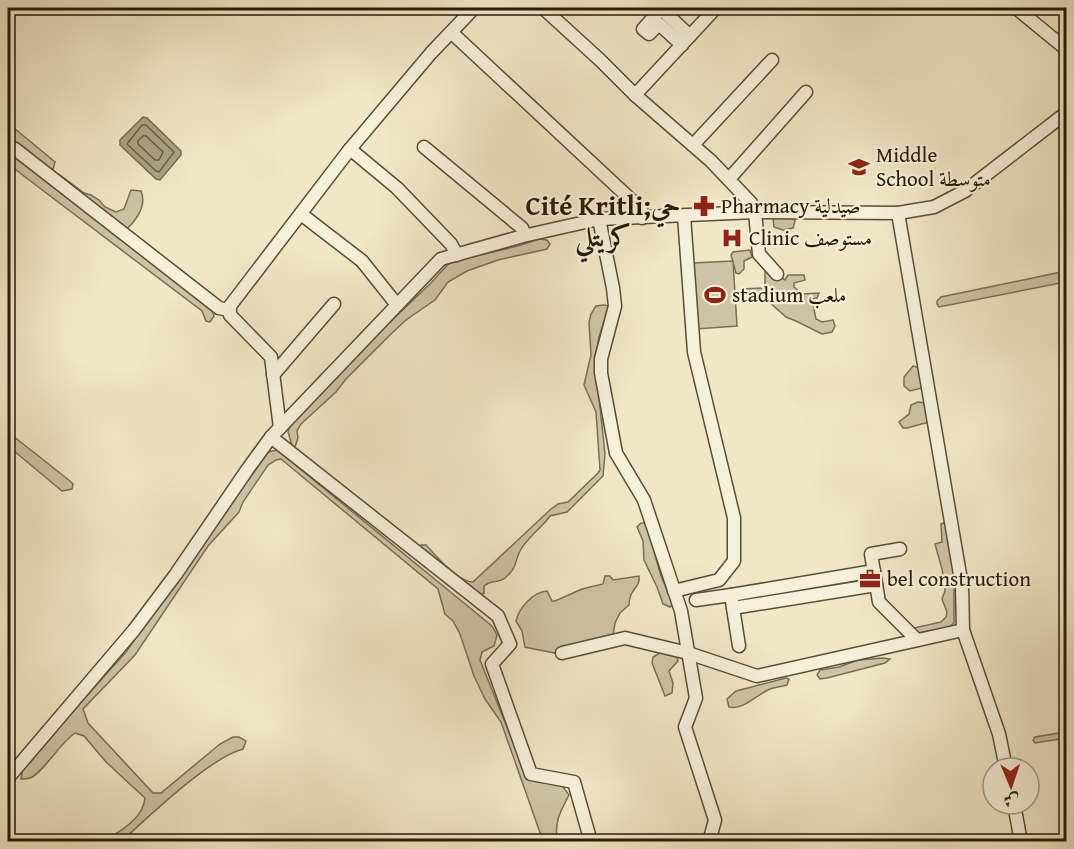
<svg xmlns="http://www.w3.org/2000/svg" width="1074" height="849" font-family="'Gentium Book Plus',Amiri,serif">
	<rect width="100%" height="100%" fill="#f1e6c5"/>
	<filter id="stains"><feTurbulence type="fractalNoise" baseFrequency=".00333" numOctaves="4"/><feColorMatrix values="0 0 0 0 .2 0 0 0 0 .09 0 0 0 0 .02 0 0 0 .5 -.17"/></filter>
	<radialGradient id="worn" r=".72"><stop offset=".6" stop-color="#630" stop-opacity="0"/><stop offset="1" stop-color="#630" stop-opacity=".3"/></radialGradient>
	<!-- green -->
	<g fill="#cec3a5" stroke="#7a6e56" stroke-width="1.5">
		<path d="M 8,123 L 55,162 L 53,169 L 48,170 L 8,141 Z"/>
		<path d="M 8,150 L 212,308 L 214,316 L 210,322 L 206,321 L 202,311 L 8,164 Z"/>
		<path d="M 60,175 L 84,193 L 91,195 L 99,200 L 105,207 L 116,212 L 124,209 L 131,190 L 141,191 C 147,205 136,220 127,229 L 57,176 Z"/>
		<path d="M 792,217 L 795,221 L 793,228 L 783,230 L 774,227 L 773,218 Z"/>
		<path d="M 539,239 L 547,240 L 550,244 L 547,249 L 498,260 L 467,271 L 448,282 L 435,300 L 406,320 L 391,334 L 346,379 L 336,392 L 301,424 L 297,431 L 298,438 L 295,447 L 292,446 L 288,432 L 291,423 L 370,341 L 431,283 L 450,262 L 518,246 Z"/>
		<path d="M 750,250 L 752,257 L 744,261 L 744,269 L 739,274 L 736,273 L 731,255 L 733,252 Z"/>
		<path d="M 733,261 L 737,326 L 696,329 L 692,263 Z"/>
		<path d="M 768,269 L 785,280 L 788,275 L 804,275 L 805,280 L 794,283 L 794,287 L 802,294 L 819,293 L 817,298 L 812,299 L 816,319 L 822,322 L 833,320 L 835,326 L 832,332 L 822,334 L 796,321 L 786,317 L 768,301 L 745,299 L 741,293 L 742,289 L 763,288 L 765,285 L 765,271 Z"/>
		<path d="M 1066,271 L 1066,282 L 939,307 L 937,304 L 937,301 L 941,297 Z"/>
		<path d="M 604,305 L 609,306 L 599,337 L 595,360 L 605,454 L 603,476 L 567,512 L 550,516 C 542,528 524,540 519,553 C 514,565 517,567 505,578 C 499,583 490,580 484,586 L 484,593 L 480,596 L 420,550 L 421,545 L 426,545 C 436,556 458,582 473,582 L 551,509 L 558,504 L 568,502 L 598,473 L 600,470 L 596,412 L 584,385 L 591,355 L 589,322 L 591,314 L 596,306 Z"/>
		<path d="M 913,366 L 920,368 L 923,382 L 922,388 L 910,391 L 904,386 L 904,377 Z"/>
		<path d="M 918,402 L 925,403 L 929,422 L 907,428 L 903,428 L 899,422 L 909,414 L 911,405 Z"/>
		<path d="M 8,432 L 70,481 L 73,484 L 72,489 L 62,491 L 8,446 Z"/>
		<path d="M 277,450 L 492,626 L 497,635 L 494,646 L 482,652 L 480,660 L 527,777 L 561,784 L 569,795 C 561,810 553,824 558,841 L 543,841 L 501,722 L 485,699 L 474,676 L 460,634 L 453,621 L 445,614 L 438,589 L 281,459 L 276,460 L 268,465 L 243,502 L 239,512 L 208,546 L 135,655 L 83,709 L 88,723 L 153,793 L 161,793 L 220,744 L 233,737 L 239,737 L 246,741 L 243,749 C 211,757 148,817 122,841 L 105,841 C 121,830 143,819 145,798 L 106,762 L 84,736 L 75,733 C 60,743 42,774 30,778 C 27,779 24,779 21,779 L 22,771 L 54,732 L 126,652 L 268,452 Z"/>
		<path d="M 946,522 L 954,570 L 954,623 L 948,628 L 917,633 L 914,628 L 941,622 L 946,617 L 947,612 L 942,599 L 945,591 L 942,569 L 935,544 L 942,542 L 941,524 Z"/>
		<path d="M 641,523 L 646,523 L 661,576 L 673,604 L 670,607 L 663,604 L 657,587 L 644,560 L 643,541 L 637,527 Z"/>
		<path d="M 605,576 L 610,576 L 613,580 L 639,576 C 641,588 629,588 629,605 L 620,613 L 615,623 L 613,636 L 554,653 L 525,647 L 522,631 L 516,621 C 519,608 533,592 547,591 L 552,601 L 555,601 L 582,589 L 603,584 Z"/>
		<path d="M 663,651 L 677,657 L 678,661 L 669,671 L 673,683 L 672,693 L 665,696 L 652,663 L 653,657 Z"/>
		<path d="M 883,658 L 890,659 L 885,663 L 827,678 L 820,679 L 817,675 L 820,670 L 839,667 L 858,660 Z"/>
		<path d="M 786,678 L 789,679 L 787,685 C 781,687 773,687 768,690 C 755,696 744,710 729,707 L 727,699 L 736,691 Z"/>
		<path d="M 1066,732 L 1066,738 L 1035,743 L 1033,740 L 1035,737 Z"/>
	</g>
	<!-- water -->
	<path fill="#aca184" stroke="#766b52" stroke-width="1.5" d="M 143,117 L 147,118 L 181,151 L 181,155 L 160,180 L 156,179 L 120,145 L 120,140 Z"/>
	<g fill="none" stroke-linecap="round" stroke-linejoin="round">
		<!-- shore -->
		<g stroke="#695e46" stroke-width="1.5">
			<path d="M 142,125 L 146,125 L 174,152 L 159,172 L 156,171 L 127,144 Z"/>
			<path d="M 143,136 L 146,136 L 163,152 L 159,160 L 155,160 L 138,144 L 138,141 Z"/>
		</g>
		<defs>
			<g id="minor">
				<path d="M 543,8 L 600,60 L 635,95 L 711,161 L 751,203 L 755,212 L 759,254 L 777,274"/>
				<path d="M 1016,8 L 1066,49"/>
				<path d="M 451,32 L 641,209 L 642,218"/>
				<path d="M 682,45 L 659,24 L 649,34 L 643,29 L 661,9 L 690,36"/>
				<path d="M 635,95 L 713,11"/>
				<path d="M 693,145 L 772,60"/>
				<path d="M 8,146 L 15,149 L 219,308 L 229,310"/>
				<path d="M 424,147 L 522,228 L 525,235"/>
				<path d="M 350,149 L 397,188 L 451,244 L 457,255"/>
				<path d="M 729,179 L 806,92"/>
				<path d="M 898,213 L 962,586 L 963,630 L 999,734 L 1006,768"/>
				<path d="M 301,214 L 362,261 L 397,305"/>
				<path d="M 599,219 L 613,288 L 615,306 L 601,359 L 601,373 L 616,453 L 644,500 L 681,611 L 696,698 L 685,727 L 715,820 L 709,842"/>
				<path d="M 273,375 L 334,304"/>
				<path d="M 280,428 L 271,357 L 230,315 L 230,306 L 350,149 L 431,53 L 474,8"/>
				<path d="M 271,437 L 498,616 L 510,644 L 492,664 L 531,774 L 574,782 L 591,842"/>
				<path d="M 900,549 L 871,554 L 879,602 L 917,640"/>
				<path d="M 674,591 L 719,580 L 734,561 L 734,518 L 694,352 L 684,216"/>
				<path d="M 731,595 L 874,571"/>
				<path d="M 696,600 L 731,595 L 733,608 L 876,585"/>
				<path d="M 733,608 L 739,646"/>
				<path d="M 562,653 L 625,638 L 688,653 L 757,676 L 963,630"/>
				<path d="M 8,778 L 134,630 L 176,574 L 247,470 L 271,437 L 441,259 L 523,236 L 599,219 L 755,212 L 898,213 L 934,207 L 965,191 L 1066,113"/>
				<path d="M 1014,804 L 1021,842"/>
			</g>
		</defs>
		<!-- minor casing -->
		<use href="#minor" stroke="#594d36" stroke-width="15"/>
		<!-- minor -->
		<use href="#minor" stroke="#f6efd9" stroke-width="12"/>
	</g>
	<!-- icons -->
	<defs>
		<symbol id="school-bare" viewBox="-9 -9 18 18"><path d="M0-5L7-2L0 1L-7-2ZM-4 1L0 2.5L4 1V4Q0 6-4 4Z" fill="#8f2418" stroke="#f6efd9" stroke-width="2.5" paint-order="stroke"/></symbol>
		<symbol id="pharmacy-bare" viewBox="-9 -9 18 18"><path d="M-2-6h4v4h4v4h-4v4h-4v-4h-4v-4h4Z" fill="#8f2418" stroke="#f6efd9" stroke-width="2.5" paint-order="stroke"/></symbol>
		<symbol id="hospital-bare" viewBox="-9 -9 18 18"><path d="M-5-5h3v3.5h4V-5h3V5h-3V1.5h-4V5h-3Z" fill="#8f2418" stroke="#f6efd9" stroke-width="2.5" paint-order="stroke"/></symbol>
		<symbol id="stadium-bare" viewBox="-9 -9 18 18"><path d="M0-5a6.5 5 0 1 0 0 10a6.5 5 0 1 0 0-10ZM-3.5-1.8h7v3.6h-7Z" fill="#8f2418" stroke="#f6efd9" stroke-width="2.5" paint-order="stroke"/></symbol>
		<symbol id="office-bare" viewBox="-9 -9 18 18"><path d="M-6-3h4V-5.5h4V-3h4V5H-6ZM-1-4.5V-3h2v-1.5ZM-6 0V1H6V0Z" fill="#8f2418" stroke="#f6efd9" stroke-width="2.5" paint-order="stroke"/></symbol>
	</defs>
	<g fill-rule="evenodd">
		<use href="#school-bare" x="844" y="152" width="30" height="30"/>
		<use href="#pharmacy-bare" x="689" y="191" width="30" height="30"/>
		<use href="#hospital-bare" x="717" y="223" width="30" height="30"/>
		<use href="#stadium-bare" x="700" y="280" width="30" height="30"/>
		<use href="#office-bare" x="855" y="564" width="30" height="30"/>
	</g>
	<g text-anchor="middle" stroke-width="4.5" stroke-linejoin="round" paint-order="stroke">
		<!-- poi labels -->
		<g font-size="21" fill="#261a07" stroke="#f6efd9" text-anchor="start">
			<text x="876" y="162">Middle<tspan x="876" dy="24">School متوسطة</tspan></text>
			<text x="721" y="213">Pharmacy صيدلية</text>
			<text x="749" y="245">Clinic مستوصف</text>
			<text x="732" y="302">stadium ملعب</text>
			<text x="887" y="586">bel construction</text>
		</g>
		<!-- district labels -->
		<g font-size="27" font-weight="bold" fill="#261a07" stroke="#f6efd9">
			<text x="603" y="215">Cité Kritli;حي<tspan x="603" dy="31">كريتلي</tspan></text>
		</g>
	</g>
	<!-- margin -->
	<rect width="1074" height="849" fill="none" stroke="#f1e6c5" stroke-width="30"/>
	<rect x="9" y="9" width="1056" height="831" fill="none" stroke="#261a07" stroke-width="3"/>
	<rect x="15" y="15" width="1044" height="819" fill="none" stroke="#261a07" stroke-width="1.5"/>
	<!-- north arrow -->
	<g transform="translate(1011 786) rotate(178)"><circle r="28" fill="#f6efd9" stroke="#a39a85" stroke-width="1.5"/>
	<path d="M0-4.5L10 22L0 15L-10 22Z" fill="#8f2418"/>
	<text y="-9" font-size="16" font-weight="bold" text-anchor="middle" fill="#261a07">ش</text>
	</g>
	<rect width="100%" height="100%" filter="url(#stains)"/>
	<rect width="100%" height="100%" fill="url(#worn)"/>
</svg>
